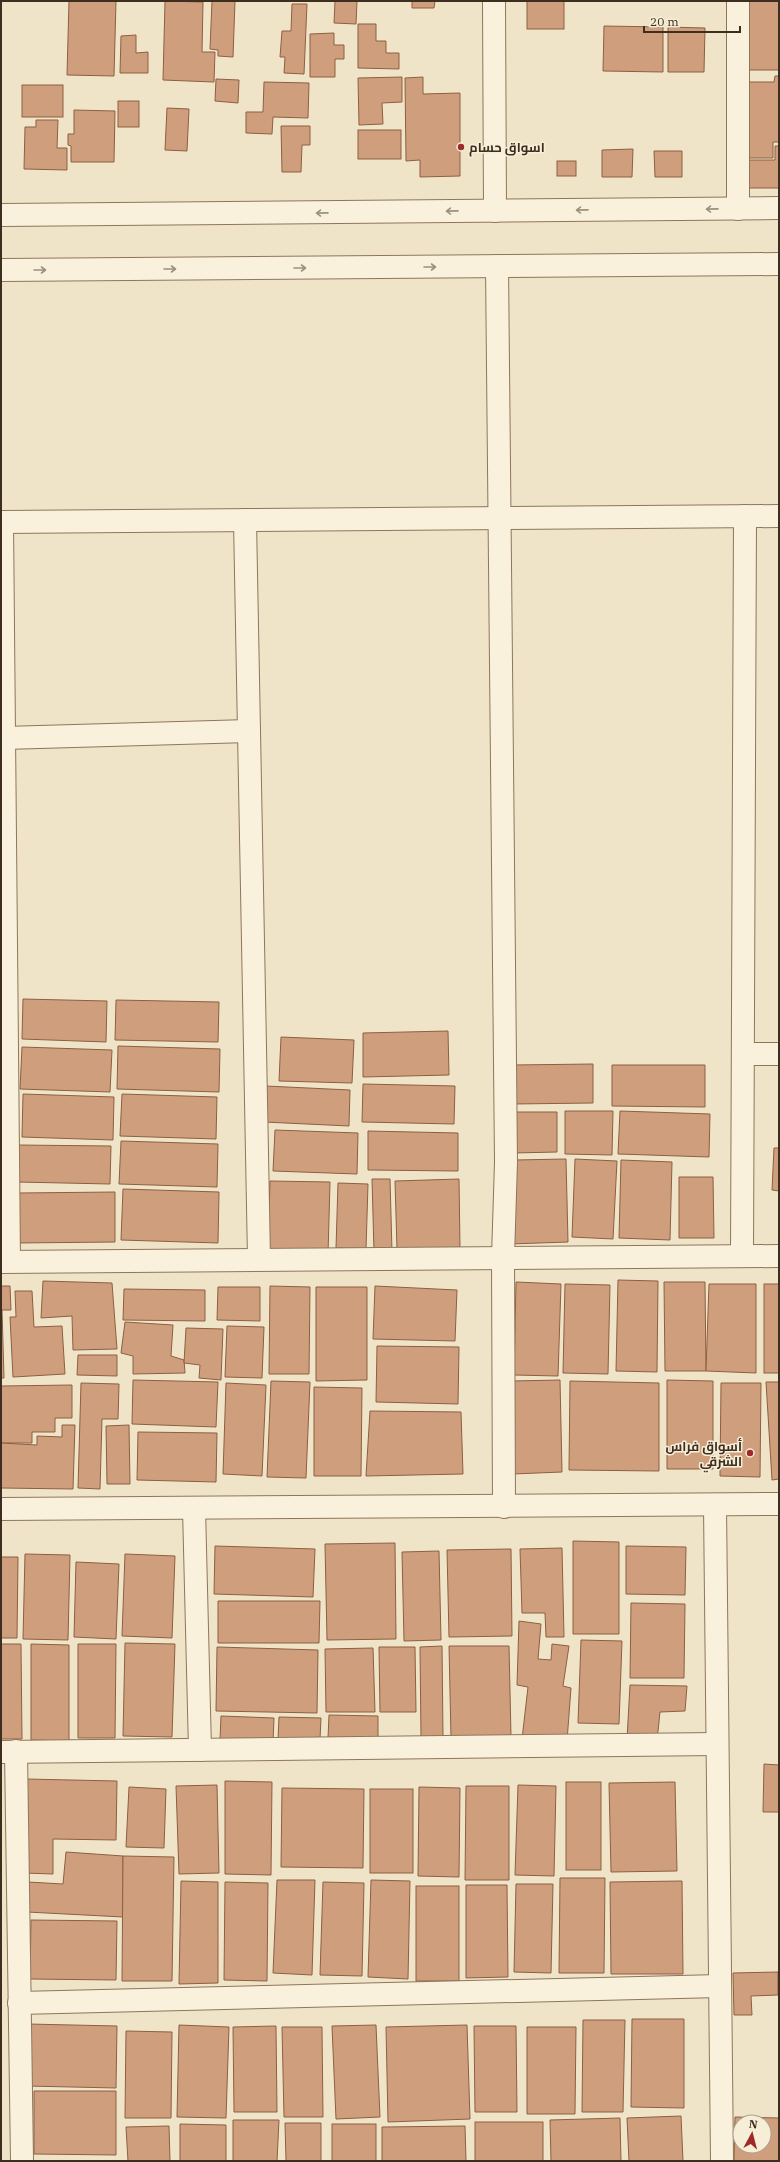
<svg xmlns="http://www.w3.org/2000/svg" width="780" height="2162" font-family="'IBM Plex Serif',Cairo,serif">
	<rect width="100%" height="100%" fill="#f0e4c8"/>
	<!-- building -->
	<g fill="#cf9f7d" stroke="#8d5f41" fill-rule="evenodd">
		<path d="M 69,1 L 116,1 L 114,76 L 67,75 Z"/>
		<path d="M 165,1 L 203,2 L 202,52 L 215,52 L 214,82 L 163,80 Z"/>
		<path d="M 212,1 L 235,1 L 233,57 L 218,56 L 218,50 L 210,49 Z"/>
		<path d="M 335,1 L 357,1 L 356,24 L 334,23 Z"/>
		<path d="M 412,1 L 435,1 L 434,8 L 412,8 Z"/>
		<rect x="527" y="1" width="37" height="28"/>
		<path d="M 745,1 L 779,1 L 779,70 L 743,70 Z"/>
		<path d="M 292,4 L 307,4 L 304,74 L 284,73 L 285,57 L 280,57 L 282,31 L 291,31 Z"/>
		<path d="M 358,24 L 376,24 L 376,41 L 386,41 L 386,53 L 399,53 L 399,69 L 358,68 Z"/>
		<path d="M 604,26 L 663,27 L 663,72 L 603,71 Z"/>
		<path d="M 668,27 L 705,28 L 704,72 L 668,72 Z"/>
		<path d="M 334,33 L 334,45 L 344,45 L 344,59 L 335,59 L 335,77 L 310,77 L 310,34 Z"/>
		<path d="M 136,35 L 136,53 L 148,52 L 148,73 L 120,73 L 121,36 Z"/>
		<path d="M 775,76 L 779,76 L 779,142 L 773,142 L 773,158 L 744,158 L 745,82 L 774,82 Z"/>
		<path d="M 402,77 L 402,102 L 382,103 L 383,124 L 359,125 L 358,78 Z"/>
		<path d="M 423,77 L 423,94 L 460,93 L 460,176 L 420,177 L 420,160 L 406,161 L 405,78 Z"/>
		<path d="M 216,79 L 239,80 L 238,103 L 215,101 Z"/>
		<path d="M 264,82 L 309,83 L 308,118 L 273,117 L 272,134 L 246,133 L 246,112 L 263,112 Z"/>
		<rect x="22" y="85" width="41" height="32"/>
		<rect x="118" y="101" width="21" height="26"/>
		<path d="M 167,108 L 189,109 L 187,151 L 165,150 Z"/>
		<path d="M 74,110 L 115,111 L 114,162 L 71,162 L 71,146 L 68,145 L 68,134 L 74,134 Z"/>
		<path d="M 36,120 L 58,120 L 57,148 L 67,148 L 67,170 L 24,169 L 25,127 L 36,127 Z"/>
		<path d="M 281,126 L 310,126 L 310,145 L 302,145 L 301,172 L 282,172 Z"/>
		<rect x="358" y="130" width="43" height="29"/>
		<path d="M 775,146 L 779,146 L 779,188 L 744,188 L 744,160 L 775,160 Z"/>
		<path d="M 633,149 L 632,177 L 602,177 L 602,150 Z"/>
		<path d="M 654,151 L 682,151 L 682,177 L 655,177 Z"/>
		<rect x="557" y="161" width="19" height="15"/>
		<path d="M 23,999 L 107,1001 L 106,1042 L 22,1039 Z"/>
		<path d="M 116,1000 L 219,1002 L 218,1042 L 115,1040 Z"/>
		<path d="M 448,1031 L 449,1075 L 363,1077 L 363,1033 Z"/>
		<path d="M 281,1037 L 354,1040 L 352,1083 L 279,1081 Z"/>
		<path d="M 118,1046 L 220,1049 L 219,1092 L 117,1089 Z"/>
		<path d="M 22,1047 L 112,1050 L 110,1092 L 20,1089 Z"/>
		<path d="M 593,1064 L 593,1103 L 513,1104 L 512,1065 Z"/>
		<path d="M 612,1065 L 705,1065 L 705,1107 L 612,1106 Z"/>
		<path d="M 363,1084 L 455,1086 L 454,1124 L 362,1122 Z"/>
		<path d="M 266,1086 L 350,1090 L 349,1126 L 264,1122 Z"/>
		<path d="M 23,1094 L 114,1097 L 113,1140 L 22,1137 Z"/>
		<path d="M 122,1094 L 217,1097 L 216,1139 L 120,1136 Z"/>
		<path d="M 565,1111 L 613,1111 L 612,1155 L 565,1154 Z"/>
		<path d="M 620,1111 L 710,1114 L 709,1157 L 618,1154 Z"/>
		<path d="M 513,1112 L 557,1112 L 557,1152 L 514,1153 Z"/>
		<path d="M 275,1130 L 358,1133 L 357,1174 L 273,1171 Z"/>
		<path d="M 368,1131 L 458,1133 L 458,1171 L 368,1170 Z"/>
		<path d="M 121,1141 L 218,1144 L 217,1187 L 119,1184 Z"/>
		<path d="M 18,1145 L 111,1146 L 110,1184 L 17,1182 Z"/>
		<path d="M 774,1148 L 779,1148 L 779,1191 L 772,1190 Z"/>
		<path d="M 566,1159 L 568,1242 L 510,1244 L 515,1160 Z"/>
		<path d="M 575,1159 L 617,1161 L 613,1239 L 572,1237 Z"/>
		<path d="M 621,1160 L 672,1162 L 670,1240 L 619,1238 Z"/>
		<path d="M 679,1177 L 713,1177 L 714,1238 L 679,1238 Z"/>
		<path d="M 372,1179 L 390,1179 L 392,1252 L 374,1252 Z"/>
		<path d="M 459,1179 L 460,1248 L 397,1249 L 395,1181 Z"/>
		<path d="M 270,1181 L 330,1182 L 328,1255 L 268,1253 Z"/>
		<path d="M 338,1183 L 368,1184 L 366,1249 L 336,1248 Z"/>
		<path d="M 123,1189 L 219,1192 L 218,1243 L 121,1240 Z"/>
		<path d="M 115,1192 L 115,1242 L 17,1243 L 17,1193 Z"/>
		<path d="M 618,1280 L 658,1281 L 657,1372 L 616,1371 Z"/>
		<path d="M 43,1281 L 112,1283 L 117,1349 L 73,1350 L 72,1316 L 41,1318 Z"/>
		<path d="M 516,1282 L 561,1284 L 558,1376 L 514,1375 Z"/>
		<path d="M 664,1282 L 705,1282 L 706,1371 L 665,1371 Z"/>
		<path d="M 565,1284 L 610,1285 L 608,1374 L 563,1373 Z"/>
		<path d="M 709,1284 L 756,1284 L 756,1373 L 706,1371 Z"/>
		<rect x="764" y="1284" width="15" height="89"/>
		<path d="M 1,1286 L 10,1286 L 11,1310 L 2,1310 L 4,1378 L 1,1378 Z"/>
		<path d="M 270,1286 L 310,1287 L 309,1374 L 269,1374 Z"/>
		<path d="M 375,1286 L 457,1290 L 455,1341 L 373,1339 Z"/>
		<path d="M 218,1287 L 260,1287 L 260,1321 L 217,1320 Z"/>
		<path d="M 316,1287 L 367,1287 L 367,1380 L 316,1381 Z"/>
		<path d="M 124,1289 L 205,1290 L 205,1321 L 123,1320 Z"/>
		<path d="M 15,1291 L 32,1291 L 34,1327 L 62,1326 L 65,1374 L 13,1377 L 10,1317 L 16,1317 Z"/>
		<path d="M 125,1322 L 173,1325 L 171,1356 L 184,1360 L 185,1373 L 133,1374 L 133,1356 L 121,1353 Z"/>
		<path d="M 227,1326 L 264,1327 L 262,1378 L 225,1377 Z"/>
		<path d="M 186,1328 L 223,1329 L 221,1380 L 199,1378 L 200,1365 L 184,1363 Z"/>
		<path d="M 377,1346 L 459,1347 L 458,1404 L 376,1402 Z"/>
		<path d="M 78,1355 L 117,1355 L 117,1376 L 77,1375 Z"/>
		<path d="M 133,1380 L 218,1382 L 216,1427 L 132,1424 Z"/>
		<path d="M 560,1380 L 562,1472 L 513,1474 L 512,1381 Z"/>
		<path d="M 667,1380 L 713,1381 L 713,1469 L 667,1469 Z"/>
		<path d="M 271,1381 L 310,1382 L 306,1478 L 267,1477 Z"/>
		<path d="M 570,1381 L 659,1383 L 659,1471 L 569,1470 Z"/>
		<path d="M 766,1382 L 779,1382 L 779,1479 L 772,1480 Z"/>
		<path d="M 81,1383 L 119,1384 L 118,1419 L 102,1419 L 100,1489 L 78,1488 Z"/>
		<path d="M 226,1383 L 266,1385 L 262,1476 L 223,1474 Z"/>
		<path d="M 721,1383 L 761,1383 L 760,1477 L 720,1476 Z"/>
		<path d="M 72,1385 L 72,1418 L 55,1418 L 55,1432 L 32,1432 L 32,1443 L 1,1443 L 1,1386 Z"/>
		<path d="M 314,1387 L 362,1388 L 361,1476 L 314,1476 Z"/>
		<path d="M 370,1411 L 461,1412 L 463,1474 L 366,1476 Z"/>
		<path d="M 62,1425 L 75,1425 L 73,1489 L 1,1488 L 1,1443 L 37,1445 L 37,1436 L 62,1437 Z"/>
		<path d="M 129,1425 L 130,1484 L 107,1484 L 106,1426 Z"/>
		<path d="M 138,1432 L 217,1433 L 216,1482 L 137,1480 Z"/>
		<path d="M 573,1541 L 619,1542 L 619,1634 L 573,1634 Z"/>
		<path d="M 395,1543 L 396,1639 L 327,1640 L 325,1544 Z"/>
		<path d="M 215,1546 L 315,1549 L 313,1597 L 214,1594 Z"/>
		<path d="M 626,1546 L 686,1547 L 685,1595 L 626,1594 Z"/>
		<path d="M 562,1548 L 564,1637 L 546,1637 L 545,1613 L 522,1613 L 520,1549 Z"/>
		<path d="M 511,1549 L 512,1636 L 449,1637 L 447,1550 Z"/>
		<path d="M 439,1551 L 441,1640 L 404,1641 L 402,1552 Z"/>
		<path d="M 25,1554 L 70,1555 L 68,1640 L 23,1639 Z"/>
		<path d="M 125,1554 L 175,1556 L 172,1638 L 122,1636 Z"/>
		<path d="M 1,1557 L 18,1557 L 17,1638 L 1,1638 Z"/>
		<path d="M 76,1562 L 119,1564 L 116,1639 L 74,1637 Z"/>
		<path d="M 218,1601 L 320,1601 L 319,1643 L 218,1643 Z"/>
		<path d="M 631,1603 L 685,1604 L 684,1678 L 630,1678 Z"/>
		<path d="M 519,1621 L 541,1624 L 538,1659 L 551,1660 L 552,1644 L 569,1646 L 563,1686 L 571,1688 L 567,1741 L 522,1739 L 528,1687 L 517,1685 Z"/>
		<path d="M 581,1640 L 622,1641 L 619,1724 L 578,1723 Z"/>
		<path d="M 125,1643 L 175,1644 L 172,1737 L 123,1736 Z"/>
		<path d="M 1,1644 L 21,1644 L 22,1739 L 1,1739 Z"/>
		<path d="M 31,1644 L 69,1645 L 69,1741 L 31,1740 Z"/>
		<path d="M 78,1644 L 116,1644 L 115,1738 L 78,1738 Z"/>
		<path d="M 442,1646 L 443,1737 L 421,1737 L 420,1647 Z"/>
		<path d="M 449,1646 L 509,1646 L 511,1737 L 451,1738 Z"/>
		<path d="M 217,1647 L 318,1650 L 317,1713 L 216,1711 Z"/>
		<path d="M 379,1647 L 415,1647 L 416,1712 L 380,1712 Z"/>
		<path d="M 373,1648 L 375,1712 L 326,1712 L 325,1649 Z"/>
		<path d="M 630,1685 L 687,1686 L 685,1711 L 660,1712 L 657,1741 L 627,1739 Z"/>
		<path d="M 329,1715 L 378,1716 L 378,1739 L 328,1738 Z"/>
		<path d="M 221,1716 L 274,1718 L 273,1742 L 220,1740 Z"/>
		<path d="M 279,1717 L 321,1718 L 320,1739 L 278,1739 Z"/>
		<path d="M 764,1764 L 779,1765 L 779,1812 L 763,1812 Z"/>
		<path d="M 26,1779 L 117,1781 L 116,1840 L 53,1839 L 53,1874 L 24,1873 Z"/>
		<path d="M 225,1781 L 272,1782 L 271,1875 L 225,1874 Z"/>
		<rect x="566" y="1782" width="35" height="88"/>
		<path d="M 675,1782 L 677,1871 L 611,1872 L 609,1783 Z"/>
		<path d="M 217,1785 L 219,1873 L 179,1874 L 176,1786 Z"/>
		<path d="M 518,1785 L 556,1786 L 554,1876 L 515,1875 Z"/>
		<path d="M 466,1786 L 509,1786 L 509,1880 L 465,1880 Z"/>
		<path d="M 129,1787 L 166,1789 L 164,1848 L 126,1847 Z"/>
		<path d="M 419,1787 L 460,1788 L 459,1877 L 418,1876 Z"/>
		<path d="M 282,1788 L 364,1789 L 363,1868 L 281,1867 Z"/>
		<rect x="370" y="1789" width="43" height="84"/>
		<path d="M 66,1852 L 123,1856 L 123,1917 L 27,1912 L 28,1882 L 63,1884 Z"/>
		<path d="M 123,1856 L 174,1857 L 172,1981 L 122,1981 Z"/>
		<path d="M 560,1878 L 605,1878 L 604,1973 L 559,1973 Z"/>
		<path d="M 277,1880 L 315,1880 L 312,1975 L 273,1973 Z"/>
		<path d="M 371,1880 L 410,1881 L 408,1979 L 368,1977 Z"/>
		<path d="M 181,1881 L 218,1882 L 218,1983 L 179,1984 Z"/>
		<path d="M 682,1881 L 683,1974 L 611,1974 L 610,1882 Z"/>
		<path d="M 225,1882 L 268,1883 L 267,1981 L 224,1980 Z"/>
		<path d="M 323,1882 L 364,1883 L 362,1976 L 320,1975 Z"/>
		<path d="M 516,1884 L 553,1884 L 551,1973 L 514,1972 Z"/>
		<path d="M 466,1885 L 507,1885 L 508,1977 L 466,1978 Z"/>
		<rect x="416" y="1886" width="43" height="95"/>
		<path d="M 31,1920 L 117,1921 L 116,1980 L 30,1979 Z"/>
		<path d="M 778,1972 L 778,1995 L 751,1996 L 752,2015 L 734,2015 L 733,1973 Z"/>
		<path d="M 632,2019 L 684,2019 L 684,2108 L 631,2107 Z"/>
		<path d="M 583,2020 L 625,2020 L 623,2112 L 582,2112 Z"/>
		<path d="M 28,2024 L 117,2026 L 116,2088 L 27,2086 Z"/>
		<path d="M 179,2025 L 229,2027 L 226,2118 L 177,2117 Z"/>
		<path d="M 376,2025 L 380,2117 L 336,2119 L 332,2026 Z"/>
		<path d="M 467,2025 L 470,2119 L 388,2122 L 386,2027 Z"/>
		<path d="M 276,2026 L 277,2112 L 234,2112 L 233,2027 Z"/>
		<path d="M 474,2026 L 516,2026 L 517,2112 L 475,2112 Z"/>
		<path d="M 282,2027 L 322,2027 L 323,2117 L 284,2117 Z"/>
		<path d="M 527,2027 L 576,2027 L 575,2114 L 527,2114 Z"/>
		<path d="M 126,2031 L 172,2032 L 171,2118 L 125,2118 Z"/>
		<path d="M 34,2091 L 116,2091 L 116,2155 L 34,2154 Z"/>
		<path d="M 681,2116 L 683,2161 L 629,2161 L 627,2118 Z"/>
		<path d="M 735,2117 L 779,2118 L 779,2161 L 734,2161 ZM 740,2122 L 764,2122 L 764,2146 L 740,2146 Z"/>
		<path d="M 620,2118 L 621,2161 L 551,2161 L 550,2120 Z"/>
		<path d="M 233,2120 L 279,2120 L 277,2161 L 233,2161 Z"/>
		<rect x="475" y="2122" width="68" height="39"/>
		<path d="M 285,2123 L 321,2123 L 321,2161 L 286,2161 Z"/>
		<path d="M 180,2124 L 226,2125 L 226,2161 L 180,2161 Z"/>
		<rect x="332" y="2124" width="44" height="37"/>
		<path d="M 169,2126 L 170,2161 L 128,2161 L 126,2127 Z"/>
		<path d="M 465,2126 L 466,2161 L 382,2161 L 382,2127 Z"/>
	</g>
	<g fill="none" stroke-linecap="round" stroke-linejoin="round">
		<defs>
			<g id="minor">
				<path d="M 494,1 L 495,211"/>
				<path d="M 738,209 L 738,1"/>
				<path d="M 1,215 L 779,208"/>
				<path d="M 497,266 L 506,1162 L 503,1257 L 504,1507"/>
				<path d="M 1,270 L 779,264"/>
				<path d="M 245,520 L 259,1259"/>
				<path d="M 1,522 L 779,516"/>
				<path d="M 2,522 L 9,1261"/>
				<path d="M 4,738 L 249,731"/>
				<path d="M 743,1054 L 779,1054"/>
				<path d="M 742,1255 L 745,516"/>
				<path d="M 1,1262 L 779,1256"/>
				<path d="M 715,1505 L 722,2161"/>
				<path d="M 194,1508 L 200,1750"/>
				<path d="M 1,1509 L 779,1504"/>
				<path d="M 16,1751 L 22,2161"/>
				<path d="M 1,1752 L 717,1744"/>
				<path d="M 19,2003 L 720,1986"/>
			</g>
		</defs>
		<!-- minor casing -->
		<use href="#minor" stroke="#8d765c" stroke-width="24"/>
		<!-- minor -->
		<use href="#minor" stroke="#faf1dc" stroke-width="22"/>
	</g>
	<!-- one-way arrows -->
	<defs><path id="oneway-shaft" d="M-6 0H5M1.5-3L5.5 0L1.5 3" fill="none" stroke-width="1.6" stroke-linecap="round" stroke-linejoin="round"/></defs>
	<g stroke="#9c907e">
		<use href="#oneway-shaft" transform="translate(712 209) rotate(179)"/>
		<use href="#oneway-shaft" transform="translate(582 210) rotate(179)"/>
		<use href="#oneway-shaft" transform="translate(452 211) rotate(179)"/>
		<use href="#oneway-shaft" transform="translate(322 213) rotate(179)"/>
		<use href="#oneway-shaft" transform="translate(430 267)"/>
		<use href="#oneway-shaft" transform="translate(300 268)"/>
		<use href="#oneway-shaft" transform="translate(170 269)"/>
		<use href="#oneway-shaft" transform="translate(40 270)"/>
	</g>
	<!-- markers -->
	<g fill="#9e2a2b" stroke="#f7eed8" stroke-width="1.5">
		<circle cx="461" cy="147" r="4"/>
		<circle cx="750" cy="1453" r="4"/>
	</g>
	<g text-anchor="middle" stroke-width="3" stroke-linejoin="round" paint-order="stroke">
		<!-- poi labels -->
		<g font-size="13" font-weight="bold" fill="#3d2e20" stroke="#f7eed8" text-anchor="start">
			<text x="469" y="152">اسواق حسام</text>
			<text x="742" y="1451" text-anchor="end">أسواق فراس<tspan x="742" dy="15">الشرقي</tspan></text>
		</g>
	</g>
	<!-- border -->
	<rect width="780" height="2162" fill="none" stroke="#3d2e20" stroke-width="4"/>
	<!-- north arrow -->
	<g transform="translate(752 2134) rotate(7)"><circle r="19" fill="#f7eed8" stroke="#ada18e"/>
	<path d="M0-3L7 15L0 10L-7 15Z" fill="#9e2a2b"/>
	<text y="-6" font-size="11" font-weight="bold" text-anchor="middle" fill="#3d2e20">N</text>
	</g>
	<!-- scale -->
	<path d="M644 26v6h96v-6" fill="none" stroke="#3d2e20" stroke-width="2"/>
	<text x="650" y="26" font-size="12" fill="#3d2e20" stroke="#f7eed8" stroke-width="3" paint-order="stroke">20 m</text>
</svg>
